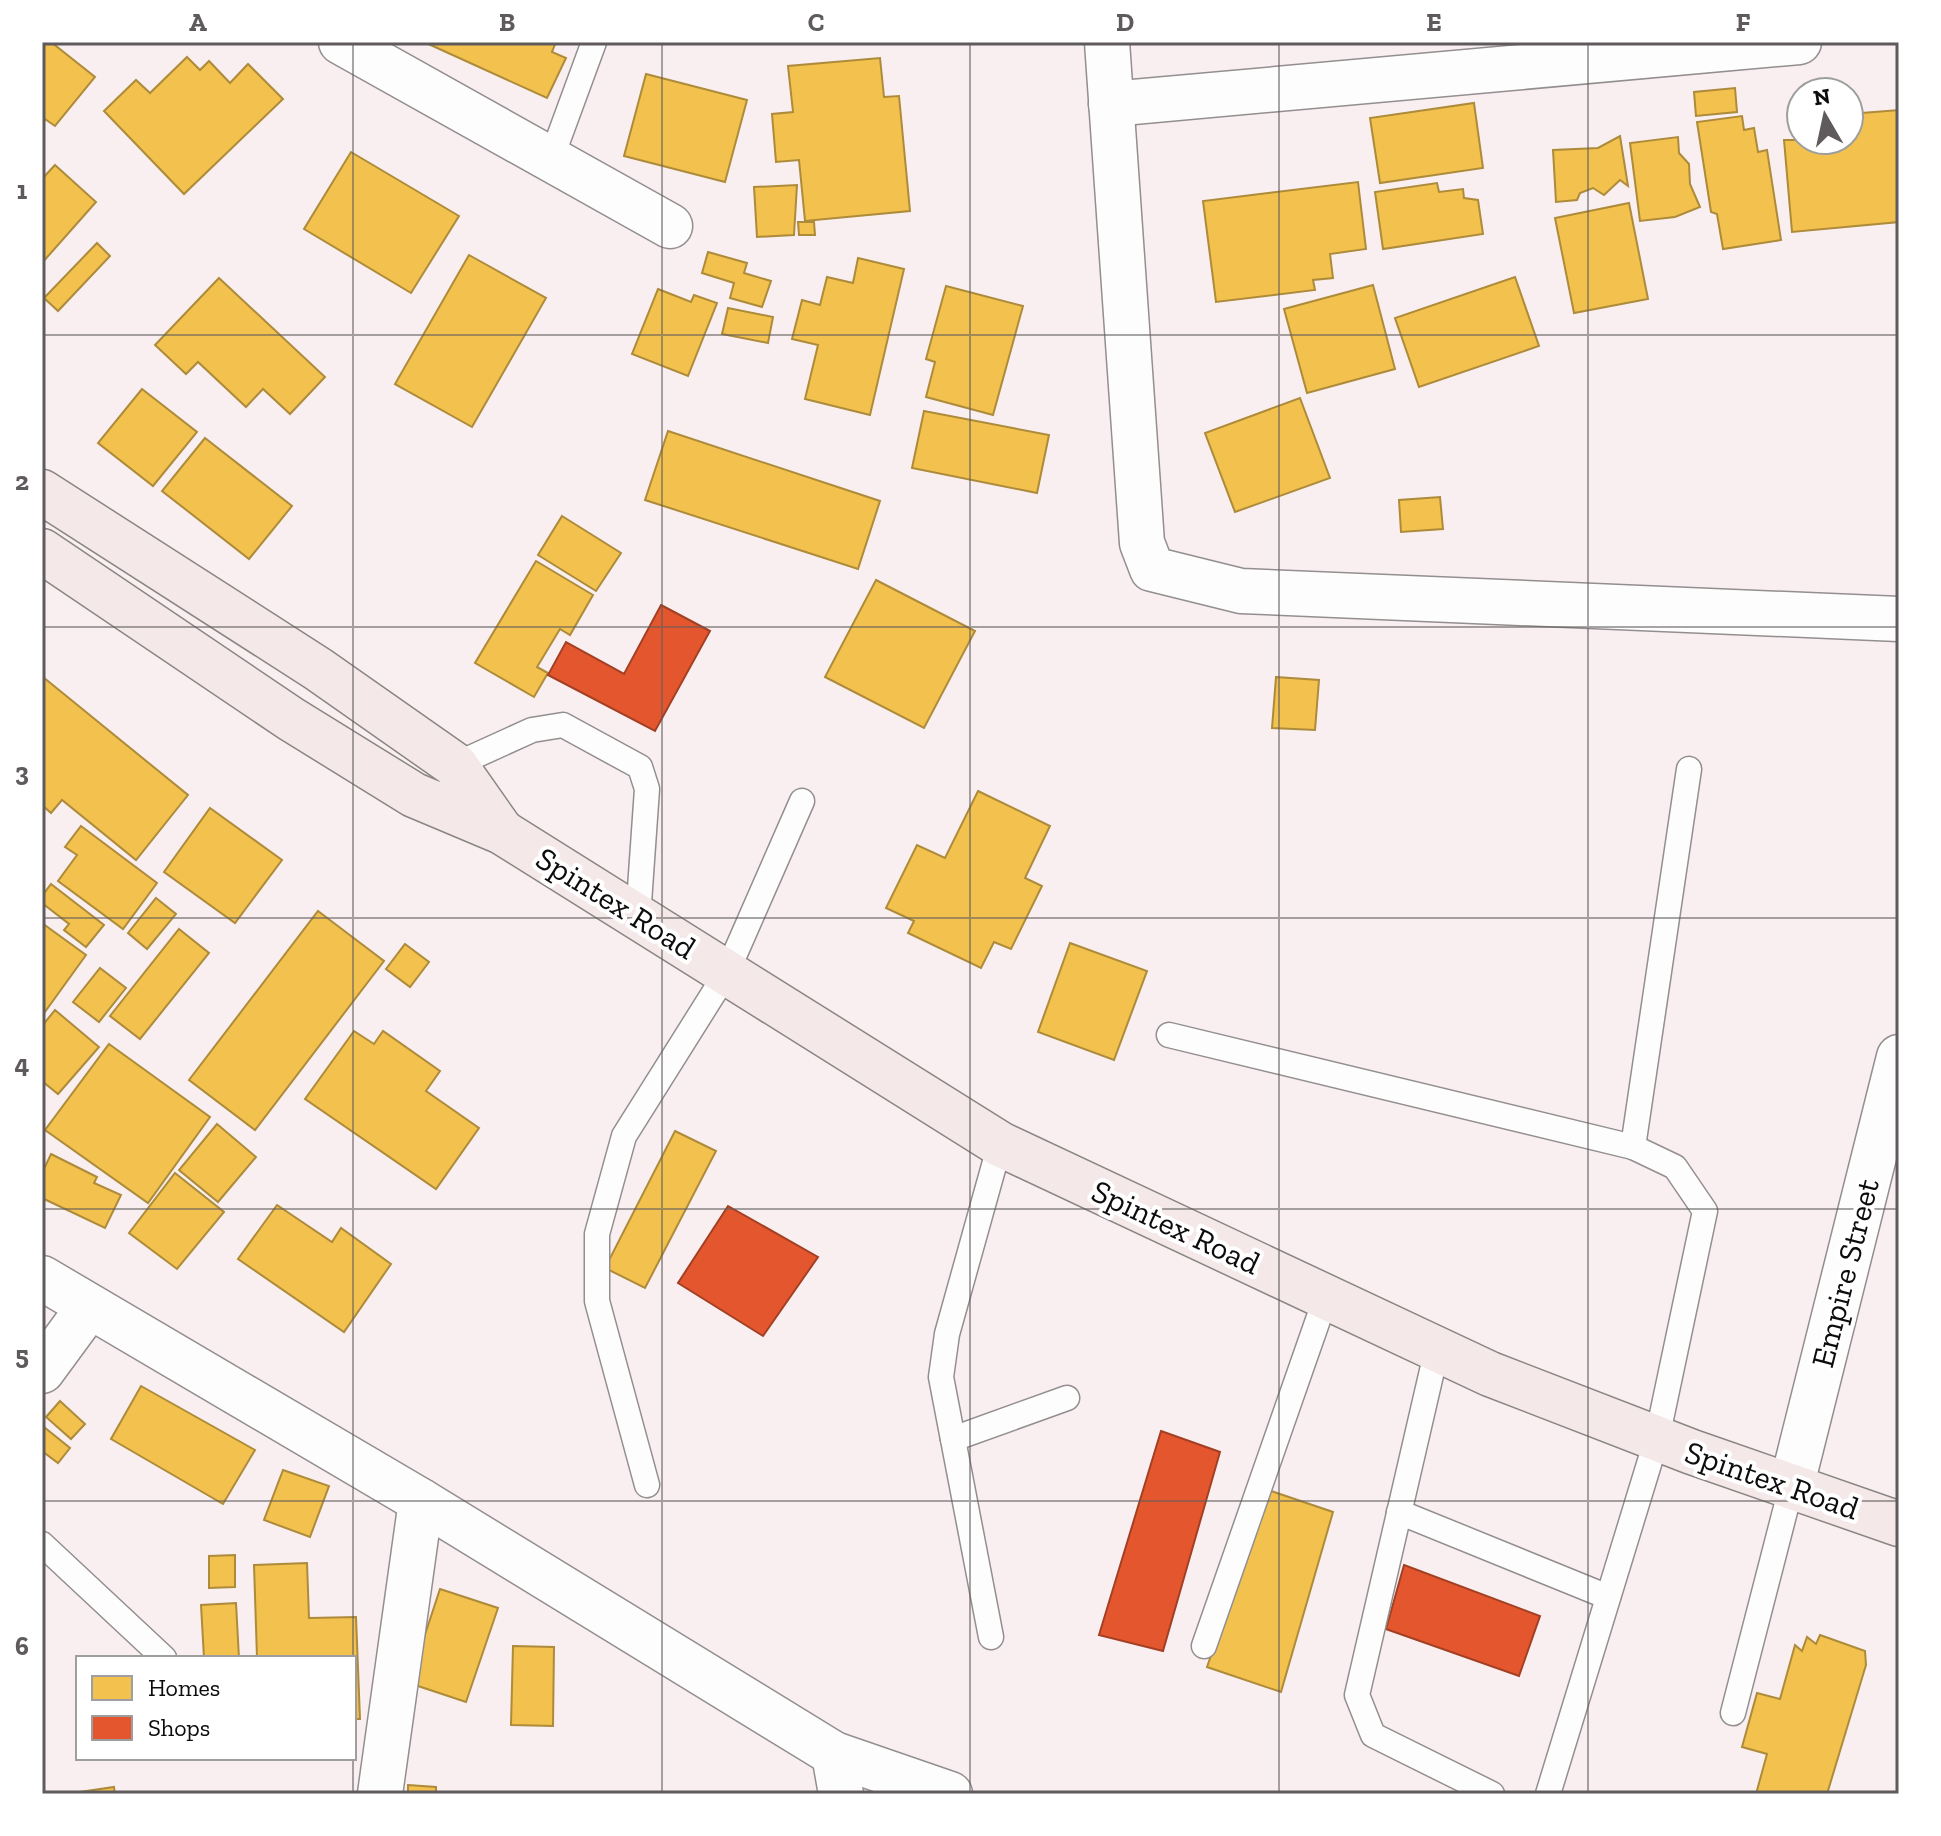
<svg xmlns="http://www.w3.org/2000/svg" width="1941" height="1836" font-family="'Zilla Slab',serif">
	<rect width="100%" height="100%" fill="#faeff0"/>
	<!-- homes -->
	<g fill="#f2c14e" stroke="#ad8b3a" stroke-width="2">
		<path d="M 42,42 L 51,42 L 95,77 L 55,126 L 42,117 Z"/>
		<path d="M 424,42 L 556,42 L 552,52 L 566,58 L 547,98 Z"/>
		<path d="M 187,57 L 200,70 L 209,61 L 230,83 L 248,64 L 283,99 L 184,194 L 104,111 L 136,80 L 150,93 Z"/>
		<path d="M 880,58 L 884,97 L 899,96 L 910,211 L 805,221 L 799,160 L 776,162 L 772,114 L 793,112 L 788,66 Z"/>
		<path d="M 646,74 L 747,100 L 725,182 L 624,156 Z"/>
		<path d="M 1735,88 L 1737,112 L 1696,116 L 1694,92 Z"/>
		<path d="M 1474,103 L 1483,168 L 1380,183 L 1370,118 Z"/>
		<path d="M 1899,110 L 1899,222 L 1792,232 L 1784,140 L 1849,140 L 1849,114 Z"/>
		<path d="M 1742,116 L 1744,130 L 1754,128 L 1758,152 L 1767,150 L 1781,240 L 1723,249 L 1717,214 L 1711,212 L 1697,122 Z"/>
		<path d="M 1620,136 L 1628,186 L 1620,180 L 1604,195 L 1593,188 L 1580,193 L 1577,200 L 1556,202 L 1553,150 L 1598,148 Z"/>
		<path d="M 1678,137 L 1679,153 L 1689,164 L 1690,184 L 1700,207 L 1675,217 L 1640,221 L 1630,143 Z"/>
		<path d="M 351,152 L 459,216 L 411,293 L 304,229 Z"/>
		<path d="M 55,165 L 96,202 L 42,263 L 42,179 Z"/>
		<path d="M 1358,182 L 1366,249 L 1330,254 L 1333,278 L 1313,280 L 1315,290 L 1216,302 L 1203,201 Z"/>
		<path d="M 1437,183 L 1439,192 L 1463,189 L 1464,198 L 1478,200 L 1483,234 L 1383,249 L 1375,192 Z"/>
		<path d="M 797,185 L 794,235 L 757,237 L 754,187 Z"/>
		<path d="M 1629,203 L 1648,299 L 1574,313 L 1555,218 Z"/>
		<path d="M 798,222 L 814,222 L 815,235 L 799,235 Z"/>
		<path d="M 97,243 L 110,256 L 58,311 L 44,298 Z"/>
		<path d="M 708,252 L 747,263 L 744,273 L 771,281 L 762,307 L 730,298 L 734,283 L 702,273 Z"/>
		<path d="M 469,255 L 546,298 L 472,427 L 395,384 Z"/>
		<path d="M 858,258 L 904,269 L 870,415 L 805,399 L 818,345 L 792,339 L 802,300 L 820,305 L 827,277 L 853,283 Z"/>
		<path d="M 1515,277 L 1539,346 L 1419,387 L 1395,318 Z"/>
		<path d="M 219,278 L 325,377 L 290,414 L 263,389 L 246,407 L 198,362 L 186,374 L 155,345 Z"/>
		<path d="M 1373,285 L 1395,369 L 1307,393 L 1284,309 Z"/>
		<path d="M 946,286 L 1023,306 L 993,415 L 926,397 L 935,362 L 926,359 Z"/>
		<path d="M 658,289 L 691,302 L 694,295 L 717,303 L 688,376 L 632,354 Z"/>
		<path d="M 728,308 L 773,317 L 768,343 L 722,334 Z"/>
		<path d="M 142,389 L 197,432 L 153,486 L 98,443 Z"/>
		<path d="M 1300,398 L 1330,478 L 1235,512 L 1205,433 Z"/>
		<path d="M 924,411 L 1049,435 L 1037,493 L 912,468 Z"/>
		<path d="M 668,431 L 880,501 L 858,569 L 645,500 Z"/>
		<path d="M 205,438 L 292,506 L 249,559 L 162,491 Z"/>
		<path d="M 1440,497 L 1443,529 L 1401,532 L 1399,500 Z"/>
		<path d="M 562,516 L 621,553 L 596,591 L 538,555 Z"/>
		<path d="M 536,561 L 593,595 L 570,635 L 560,629 L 537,667 L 548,673 L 534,697 L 475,663 Z"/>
		<path d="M 876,580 L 975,631 L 924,728 L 825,677 Z"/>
		<path d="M 43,677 L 188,795 L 136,860 L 62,800 L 51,813 L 42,805 Z"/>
		<path d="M 1276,677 L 1319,680 L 1315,730 L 1272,728 Z"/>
		<path d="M 978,791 L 1050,826 L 1025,878 L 1042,886 L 1011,949 L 994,942 L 981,968 L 908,933 L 914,921 L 886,908 L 917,845 L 945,858 Z"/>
		<path d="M 210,808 L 282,860 L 235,923 L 164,872 Z"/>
		<path d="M 81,826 L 157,883 L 123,929 L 58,881 L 77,855 L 65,847 Z"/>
		<path d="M 51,884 L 104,925 L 86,947 L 64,930 L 69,924 L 42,903 L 42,896 Z"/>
		<path d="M 156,898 L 176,914 L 147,949 L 128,933 Z"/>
		<path d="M 318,911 L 384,961 L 255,1130 L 189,1080 Z"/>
		<path d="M 42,923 L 86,955 L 42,1016 Z"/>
		<path d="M 179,929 L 209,953 L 140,1039 L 110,1016 Z"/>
		<path d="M 1070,943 L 1147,971 L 1114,1060 L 1038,1032 Z"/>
		<path d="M 405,944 L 429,962 L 410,987 L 386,969 Z"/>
		<path d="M 100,968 L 126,988 L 99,1022 L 73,1002 Z"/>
		<path d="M 55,1010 L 99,1047 L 58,1094 L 42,1081 L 42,1026 Z"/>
		<path d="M 354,1031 L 374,1044 L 383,1031 L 440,1071 L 426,1091 L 479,1128 L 436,1189 L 305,1099 Z"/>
		<path d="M 109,1044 L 210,1117 L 148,1203 L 45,1130 Z"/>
		<path d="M 217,1124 L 256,1157 L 218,1202 L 179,1170 Z"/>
		<path d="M 675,1131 L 716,1151 L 645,1288 L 605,1268 Z"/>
		<path d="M 51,1154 L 97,1177 L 94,1183 L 121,1195 L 105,1228 L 42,1198 L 42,1173 Z"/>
		<path d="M 175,1173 L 224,1212 L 177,1269 L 129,1233 Z"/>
		<path d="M 277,1205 L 332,1242 L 341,1228 L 391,1264 L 344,1332 L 238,1259 Z"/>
		<path d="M 141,1386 L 255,1450 L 223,1504 L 111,1439 Z"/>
		<path d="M 60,1401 L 85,1424 L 71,1439 L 46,1417 Z"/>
		<path d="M 44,1427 L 70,1448 L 58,1463 L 42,1451 Z"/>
		<path d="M 283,1470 L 329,1486 L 310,1537 L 264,1520 Z"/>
		<path d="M 1268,1490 L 1333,1512 L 1281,1692 L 1207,1667 Z"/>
		<path d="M 235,1555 L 235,1587 L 209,1588 L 209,1556 Z"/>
		<path d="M 307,1563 L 309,1618 L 356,1617 L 360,1719 L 354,1719 L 354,1658 L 257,1658 L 254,1565 Z"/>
		<path d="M 440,1589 L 498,1608 L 466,1702 L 409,1683 Z"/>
		<path d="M 236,1603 L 239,1658 L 204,1658 L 201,1605 Z"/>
		<path d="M 1820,1635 L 1865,1651 L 1866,1665 L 1827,1794 L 1756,1794 L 1767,1754 L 1742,1747 L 1757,1693 L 1780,1699 L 1795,1645 L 1802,1651 L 1807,1637 L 1816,1644 Z"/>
		<path d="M 513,1646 L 554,1647 L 553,1726 L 511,1725 Z"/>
		<path d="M 408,1785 L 436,1787 L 436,1794 L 408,1794 Z"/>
		<path d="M 114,1787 L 115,1794 L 66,1794 Z"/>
	</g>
	<!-- shops -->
	<g fill="#e4572e" stroke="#a34024" stroke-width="2">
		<path d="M 661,605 L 710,631 L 655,731 L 548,675 L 566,642 L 624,674 Z"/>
		<path d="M 728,1206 L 818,1257 L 763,1336 L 678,1283 Z"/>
		<path d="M 1161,1431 L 1220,1452 L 1163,1651 L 1099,1635 Z"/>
		<path d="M 1404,1565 L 1540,1616 L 1519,1676 L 1386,1629 Z"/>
	</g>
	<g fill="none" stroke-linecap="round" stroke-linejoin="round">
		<defs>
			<g id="lane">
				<path d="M 551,159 L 594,42"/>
				<path d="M 455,765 L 532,730 L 563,725 L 640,767 L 647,789 L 638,917"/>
				<path d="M 1169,1035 L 1633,1147 L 1675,1167 L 1705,1211 L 1657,1438 L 1548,1794"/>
				<path d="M 1633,1147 L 1689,769"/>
				<path d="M 1437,1349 L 1357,1695 L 1373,1735 L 1492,1794"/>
				<path d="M 953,1439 L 1067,1398"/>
				<path d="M 647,1485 L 597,1301 L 597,1234 L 624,1136 L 727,972 L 802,801"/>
				<path d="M 1399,1512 L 1608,1597"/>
				<path d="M 42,1544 L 164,1658"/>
				<path d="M 991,1637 L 941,1377 L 947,1334 L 1000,1144"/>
				<path d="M 1204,1646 L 1326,1297"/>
				<path d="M 1733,1713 L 1791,1488"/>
			</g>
			<g id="street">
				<path d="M 341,42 L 670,226"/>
				<path d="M 1107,42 L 1142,543 L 1152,569 L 1241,591 L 1899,619"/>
				<path d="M 1111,104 L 1799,42"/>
				<path d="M 42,1278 L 421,1501 L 834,1754 L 950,1794"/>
				<path d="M 42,1371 L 89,1307"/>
				<path d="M 1791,1488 L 1899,1057"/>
				<path d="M 834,1754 L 841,1794"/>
				<path d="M 380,1794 L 421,1501"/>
			</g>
			<g id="secondary">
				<path d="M 42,492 L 318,669 L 455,765 L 502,832"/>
				<path d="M 42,551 L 291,719 L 414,795 L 502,832 L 1000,1144 L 1490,1374 L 1692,1452 L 1899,1524"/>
			</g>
		</defs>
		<!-- lane casing -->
		<use href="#lane" stroke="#938e8f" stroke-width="27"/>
		<!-- street casing -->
		<use href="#street" stroke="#938e8f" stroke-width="47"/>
		<!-- secondary casing -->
		<use href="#secondary" stroke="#8a8585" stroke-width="47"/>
		<!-- lane -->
		<use href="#lane" stroke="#fefdfd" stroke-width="24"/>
		<!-- street -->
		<use href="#street" stroke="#fefdfd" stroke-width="44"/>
		<!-- secondary -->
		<use href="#secondary" stroke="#f4e8e8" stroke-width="44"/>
	</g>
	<!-- grid -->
	<path fill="none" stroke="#5f5b5c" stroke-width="2" stroke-opacity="0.55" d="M 353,42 L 353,1658M 662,42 L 662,1794M 970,42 L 970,1794M 1279,42 L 1279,1794M 1588,42 L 1588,1794M 42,335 L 1899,335M 42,627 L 1899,627M 42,918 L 1899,918M 42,1209 L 1899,1209M 42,1501 L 1899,1501M 353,1758 L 353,1794"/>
	<g text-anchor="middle" stroke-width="8" stroke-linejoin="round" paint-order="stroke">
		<!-- street labels -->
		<g font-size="32" fill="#0c0c0c" stroke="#fff">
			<text transform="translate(616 903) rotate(32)" y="11">Spintex Road</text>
			<text transform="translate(1176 1227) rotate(25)" y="11">Spintex Road</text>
			<text transform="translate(1845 1273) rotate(-76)" y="11">Empire Street</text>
			<text transform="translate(1772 1480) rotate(19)" y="11">Spintex Road</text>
		</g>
	</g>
	<!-- border -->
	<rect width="1941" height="1836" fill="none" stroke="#ffffff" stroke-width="88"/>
	<!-- legend -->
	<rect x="76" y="1656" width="280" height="104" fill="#ffffff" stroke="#9e9e9e" stroke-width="2"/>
	<rect x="92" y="1676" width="40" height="24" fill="#f2c14e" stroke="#9e9e9e" stroke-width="2"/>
	<text x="148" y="1696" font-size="24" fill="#0c0c0c">Homes</text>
	<rect x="92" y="1716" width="40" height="24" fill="#e4572e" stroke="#9e9e9e" stroke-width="2"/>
	<text x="148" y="1736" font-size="24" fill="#0c0c0c">Shops</text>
	<!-- north arrow -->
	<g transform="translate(1825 116) rotate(351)"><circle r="38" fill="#ffffff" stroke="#9e9e9e" stroke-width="2"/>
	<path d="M0-6L14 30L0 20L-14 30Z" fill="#5f5b5c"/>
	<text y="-12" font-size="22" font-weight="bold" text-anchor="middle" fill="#0c0c0c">N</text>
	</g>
	<rect x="44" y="44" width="1853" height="1748" fill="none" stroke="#5f5b5c" stroke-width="3"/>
	<g font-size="26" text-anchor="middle" font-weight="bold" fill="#5f5b5c">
		<text x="198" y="31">A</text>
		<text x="507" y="31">B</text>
		<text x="816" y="31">C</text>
		<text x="1125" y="31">D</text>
		<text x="1434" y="31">E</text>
		<text x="1743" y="31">F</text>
		<text x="22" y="199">1</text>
		<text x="22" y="490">2</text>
		<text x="22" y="781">3</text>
		<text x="22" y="1073">4</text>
		<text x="22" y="1364">5</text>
		<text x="22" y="1655">6</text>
	</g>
</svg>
